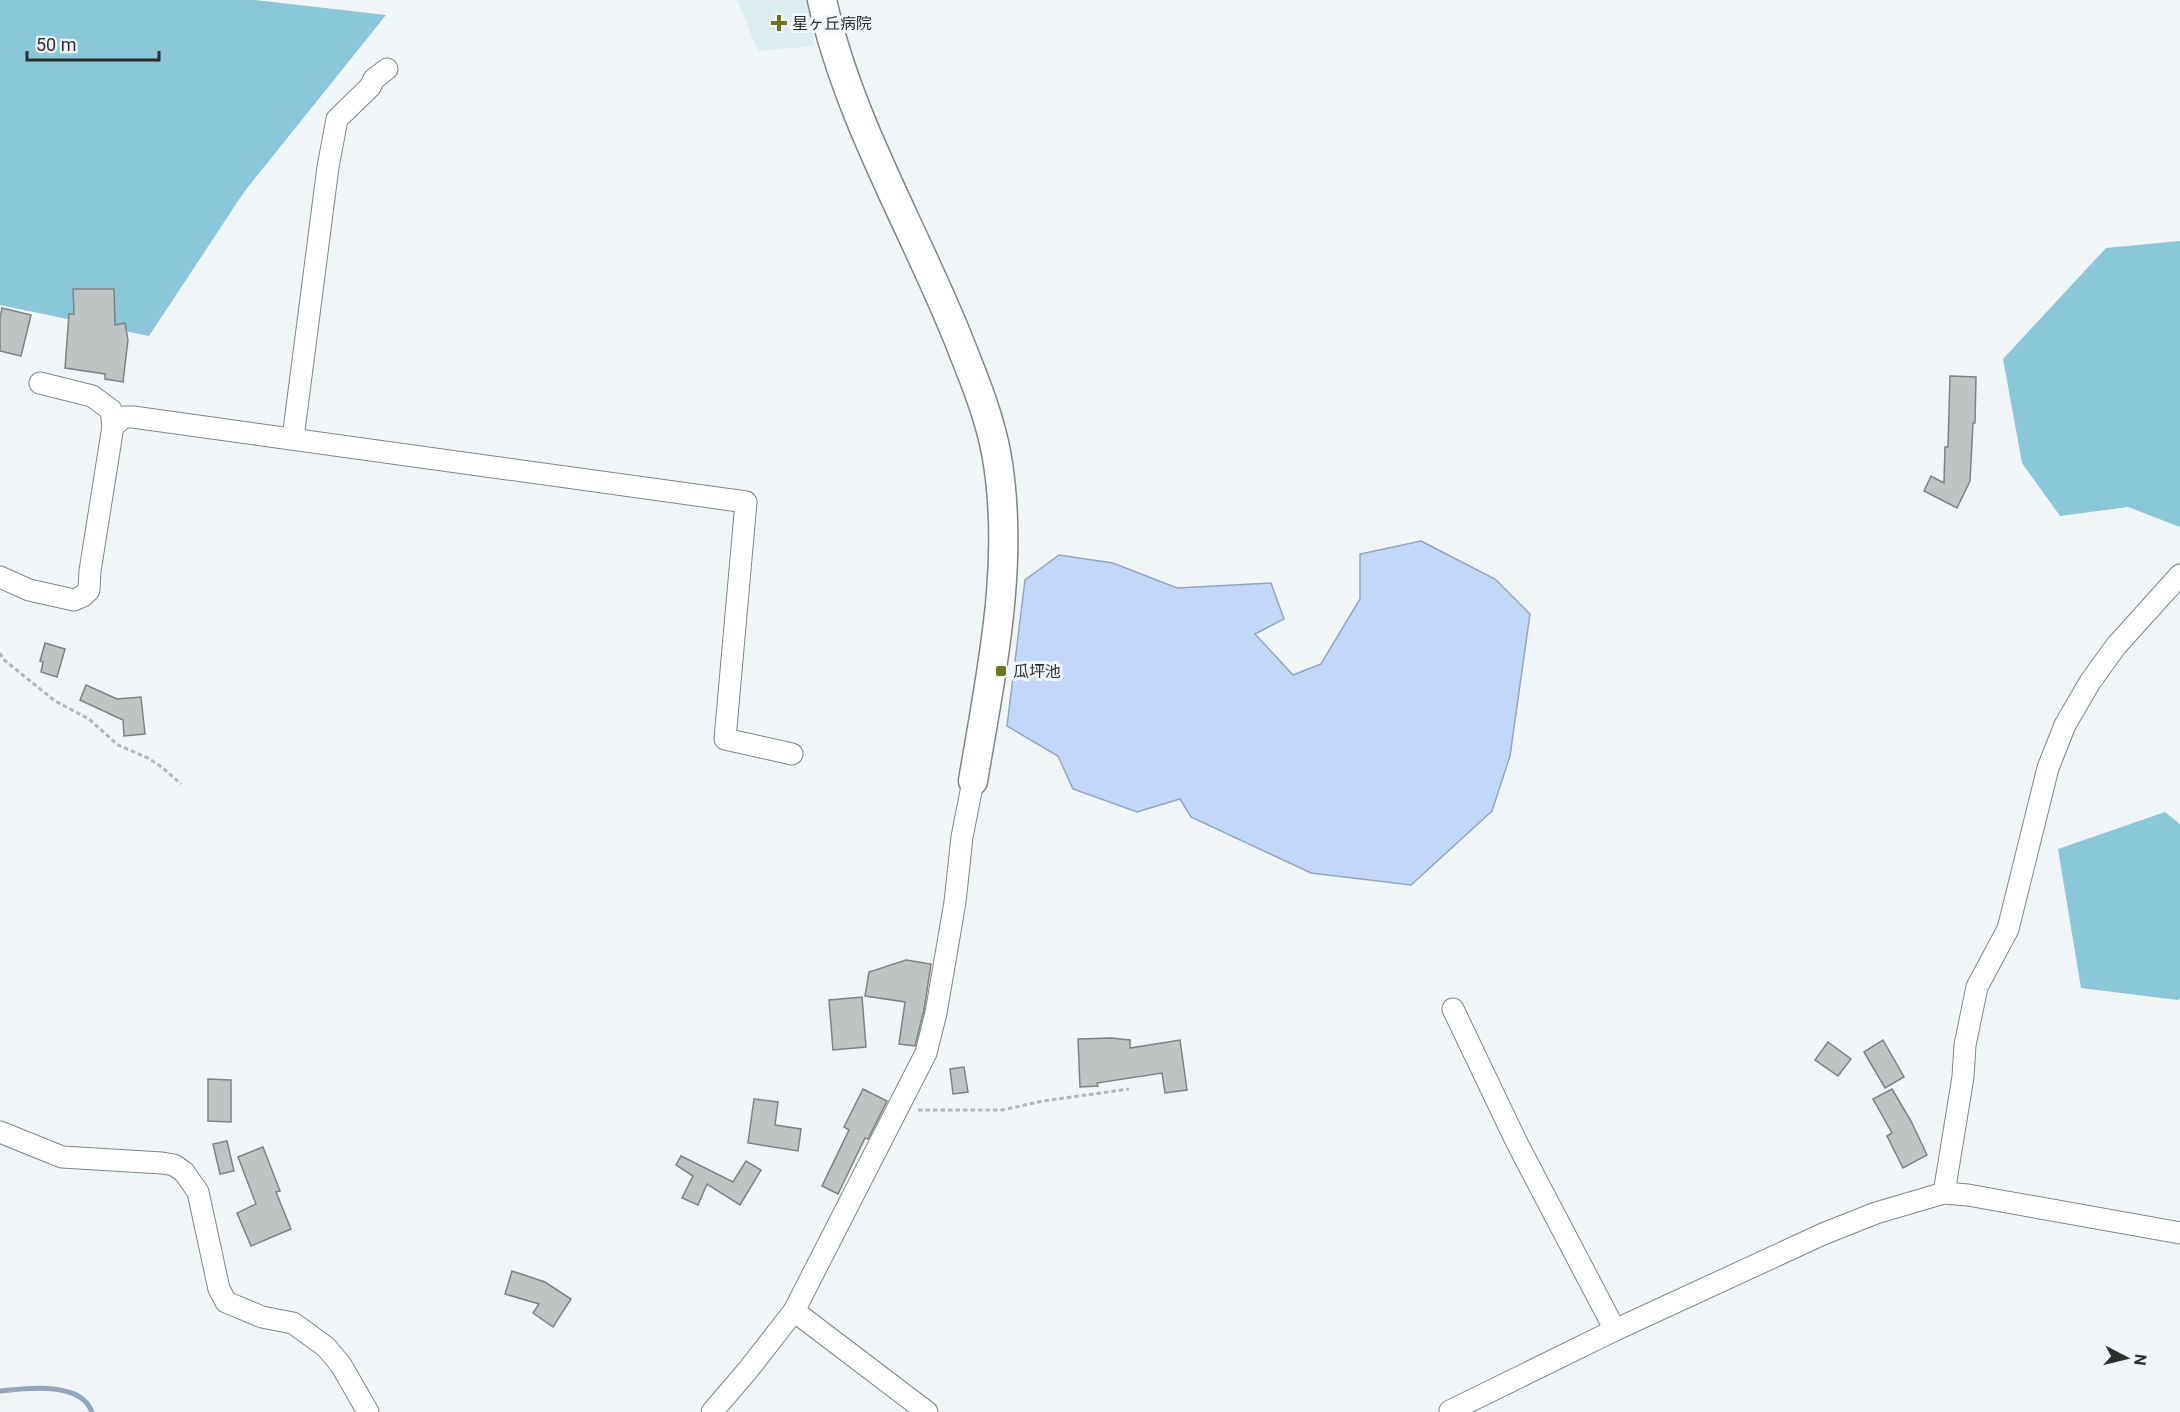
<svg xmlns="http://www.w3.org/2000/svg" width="2180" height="1412" font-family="Roboto,'Noto Sans JP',sans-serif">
	<rect width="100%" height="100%" fill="#f0f6f8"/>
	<!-- built -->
	<path fill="#ddecf0" d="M 737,0 L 810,0 L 814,46 L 758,51 Z"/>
	<!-- forest -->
	<g fill="#89c7d9">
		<path d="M 0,0 L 255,0 L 386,15 L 244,192 L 149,336 L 0,305 Z"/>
		<path d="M 2180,241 L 2180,527 L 2128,507 L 2060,516 L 2022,463 L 2003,359 L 2106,248 Z"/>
		<path d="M 2165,812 L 2180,824 L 2180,998 L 2178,1000 L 2081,988 L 2058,849 Z"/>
	</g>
	<!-- water -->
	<path fill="#c1d8fb" stroke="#94a5be" stroke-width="1.5" d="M 1421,541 L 1495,579 L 1530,614 L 1510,756 L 1492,811 L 1411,885 L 1311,873 L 1191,817 L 1180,799 L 1137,812 L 1073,789 L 1058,756 L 1007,726 L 1025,580 L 1059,555 L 1113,563 L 1177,588 L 1271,583 L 1284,619 L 1255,634 L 1293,675 L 1321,664 L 1360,599 L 1360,554 Z"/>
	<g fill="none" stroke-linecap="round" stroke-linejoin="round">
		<!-- stream -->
		<path stroke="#94a5be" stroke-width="5" d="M 0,1391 C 27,1388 81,1381 92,1412"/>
	</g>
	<!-- building -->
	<g fill="#bec3c3" stroke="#7d8383" stroke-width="1.5">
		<path d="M 73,289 L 114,289 L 115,325 L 125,323 L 128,340 L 123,382 L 105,379 L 105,374 L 65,368 L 69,314 L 74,314 Z"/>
		<path d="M 2,308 L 31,315 L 21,356 L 0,351 L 0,318 Z"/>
		<path d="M 1950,376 L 1976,377 L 1975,423 L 1973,423 L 1970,481 L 1957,508 L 1924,491 L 1931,476 L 1944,483 L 1945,447 L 1948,447 Z"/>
		<path d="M 45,643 L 65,649 L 57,677 L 41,672 L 43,662 L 40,661 Z"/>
		<path d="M 86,685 L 117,699 L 141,697 L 145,734 L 124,736 L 123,720 L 80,700 Z"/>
		<path d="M 906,960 L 931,964 L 924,1010 L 915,1046 L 899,1044 L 905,1002 L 865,996 L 869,972 Z"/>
		<path d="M 862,997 L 866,1047 L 833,1050 L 829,1000 Z"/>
		<path d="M 1111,1038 L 1130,1040 L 1130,1048 L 1180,1040 L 1187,1090 L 1165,1093 L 1162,1073 L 1097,1083 L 1098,1086 L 1080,1087 L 1078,1039 Z"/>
		<path d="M 1883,1040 L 1904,1077 L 1885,1088 L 1864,1052 Z"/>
		<path d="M 1828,1042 L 1851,1059 L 1838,1076 L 1815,1060 Z"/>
		<path d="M 964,1067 L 968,1092 L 953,1094 L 950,1069 Z"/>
		<path d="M 208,1079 L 231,1080 L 231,1122 L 208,1121 Z"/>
		<path d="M 863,1089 L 887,1101 L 868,1139 L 865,1138 L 838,1194 L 822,1186 L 849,1130 L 844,1127 Z"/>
		<path d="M 1892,1089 L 1911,1121 L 1927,1155 L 1903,1168 L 1887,1136 L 1892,1133 L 1873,1099 Z"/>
		<path d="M 754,1099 L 778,1102 L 775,1125 L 801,1129 L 798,1151 L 748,1143 Z"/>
		<path d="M 227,1141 L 234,1171 L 220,1174 L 213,1144 Z"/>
		<path d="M 263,1147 L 280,1191 L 276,1192 L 291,1229 L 251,1246 L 237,1213 L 256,1204 L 238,1157 Z"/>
		<path d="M 681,1156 L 733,1182 L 746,1161 L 761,1170 L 740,1205 L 707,1184 L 698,1205 L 682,1198 L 693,1176 L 676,1165 Z"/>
		<path d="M 512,1271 L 545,1282 L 571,1299 L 553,1327 L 533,1313 L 539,1304 L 505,1294 Z"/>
	</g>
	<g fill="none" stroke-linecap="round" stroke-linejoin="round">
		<defs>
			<g id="street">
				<path d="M 113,426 L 124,417 L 133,417 L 746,502 L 725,739 L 792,754"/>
				<path d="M 293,438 L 328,167 L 337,119 L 370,87 L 374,79 L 387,69"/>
				<path d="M 0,577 L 29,590 L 74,600 L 83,596 L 89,590 L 90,571 L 113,426 L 111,410 L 92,396 L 40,383"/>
				<path d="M 1453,1009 L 1517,1143 L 1615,1330"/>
				<path d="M 0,1132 L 62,1157 L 162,1163 L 174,1165 L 184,1172 L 198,1192 L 219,1289 L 226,1302 L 262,1317 L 293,1323 L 326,1347 L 341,1365 L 368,1412"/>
				<path d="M 1944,1193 L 1963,1077 L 1965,1045 L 1977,987 L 2008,929 L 2048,768 L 2065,725 L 2090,682 L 2116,646 L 2180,575"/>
				<path d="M 794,1311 L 927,1412"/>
				<path d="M 1450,1411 L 1615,1330 L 1823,1234 L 1876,1213 L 1944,1193 L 1968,1195 L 2180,1233"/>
				<path d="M 712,1412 L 748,1370 L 794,1311 L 926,1053 L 936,1013 L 955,902 L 962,837 L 973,781"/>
			</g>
			<path id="secondary" d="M 822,0 C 848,118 912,225 957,336 C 972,374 988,411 996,452 C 1016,561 991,673 973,781"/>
		</defs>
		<!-- street casing -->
		<use href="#street" stroke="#808587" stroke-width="23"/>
		<!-- secondary casing -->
		<use href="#secondary" stroke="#808587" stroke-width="31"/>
		<!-- path -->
		<g stroke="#b2b7b9" stroke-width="3" stroke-dasharray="4.5 3" stroke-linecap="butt">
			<path d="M 0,653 L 3,659 L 55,701 L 89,719 L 118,745 L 148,758 L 163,768 L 181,784"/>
			<path d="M 918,1110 L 1002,1110 L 1043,1101 L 1129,1089"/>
		</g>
		<!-- street -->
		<use href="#street" stroke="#fff" stroke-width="21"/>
		<!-- secondary -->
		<use href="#secondary" stroke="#fff" stroke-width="28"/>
	</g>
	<!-- markers -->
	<g fill="#6f761e" stroke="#f0f6f8" stroke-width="2">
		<path d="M776 14h6v6h6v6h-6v6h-6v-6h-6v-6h6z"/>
		<rect x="995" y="665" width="12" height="12" rx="3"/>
	</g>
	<g text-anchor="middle" stroke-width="6" stroke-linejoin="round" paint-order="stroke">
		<!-- poi labels -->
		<g font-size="16" fill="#2c2f2f" stroke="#f0f6f8" text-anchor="start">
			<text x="792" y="29">星ヶ丘病院</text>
			<text x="1013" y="677">瓜坪池</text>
		</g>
	</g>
	<!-- north arrow -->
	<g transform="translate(2126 1358) rotate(97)" stroke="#f0f6f8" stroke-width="4.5" paint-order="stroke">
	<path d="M0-4.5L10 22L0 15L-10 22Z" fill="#2c2f2f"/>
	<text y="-9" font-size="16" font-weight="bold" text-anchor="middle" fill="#2c2f2f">N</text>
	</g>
	<!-- scale -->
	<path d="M27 51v9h132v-9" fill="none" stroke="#2c2f2f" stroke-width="3"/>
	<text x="36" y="51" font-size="18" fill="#2c2f2f" stroke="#f0f6f8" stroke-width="4.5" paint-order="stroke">50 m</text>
</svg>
